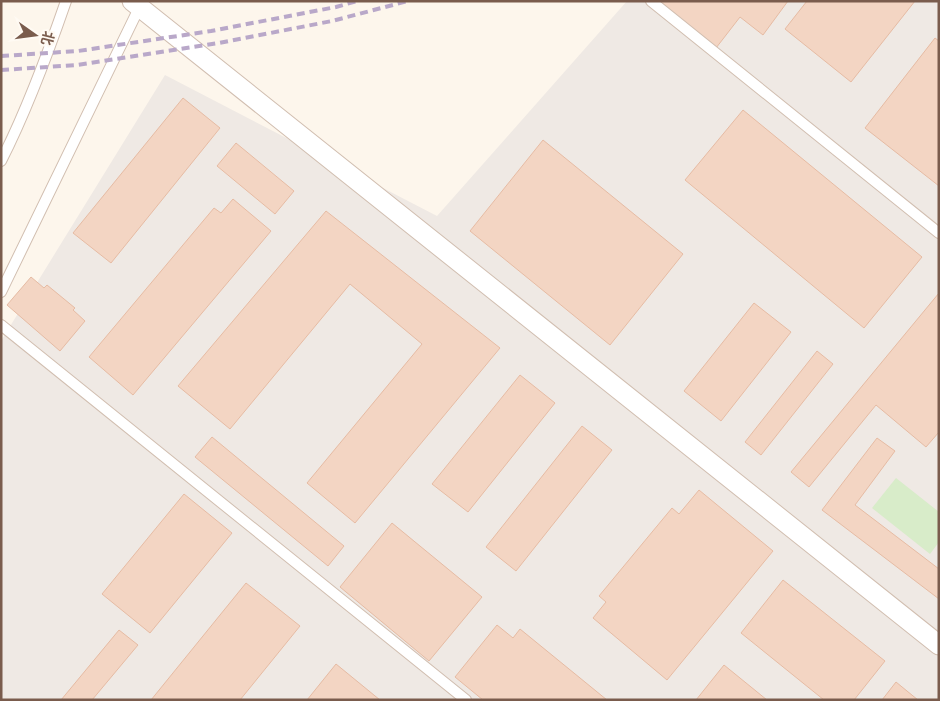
<svg xmlns="http://www.w3.org/2000/svg" width="940" height="701" font-family="Manrope,'Noto Sans SC',sans-serif">
	<rect width="100%" height="100%" fill="#fdf6ec"/>
	<!-- industrial -->
	<path fill="#efe9e4" d="M 627,1 L 939,1 L 939,700 L 1,700 L 1,341 L 165,75 L 437,216 Z"/>
	<!-- green -->
	<path fill="#d8ecc9" d="M 896,478 L 939,512 L 939,542 L 930,554 L 872,508 Z"/>
	<!-- building -->
	<g fill="#f3d5c3" stroke="#e6bba3">
		<path d="M 657,1 L 788,1 L 763,35 L 740,17 L 716,48 Z"/>
		<path d="M 807,1 L 915,1 L 851,82 L 785,29 Z"/>
		<path d="M 935,38 L 939,41 L 939,186 L 865,128 Z"/>
		<path d="M 183,98 L 220,128 L 111,263 L 73,233 Z"/>
		<path d="M 743,110 L 922,257 L 864,328 L 685,180 Z"/>
		<path d="M 543,140 L 683,254 L 610,345 L 470,231 Z"/>
		<path d="M 236,143 L 294,191 L 275,214 L 217,166 Z"/>
		<path d="M 233,199 L 271,231 L 133,395 L 89,357 L 214,208 L 221,213 Z"/>
		<path d="M 326,211 L 500,348 L 355,523 L 307,483 L 422,344 L 350,284 L 230,429 L 178,386 Z"/>
		<path d="M 31,277 L 44,288 L 47,285 L 75,308 L 73,310 L 85,321 L 60,351 L 7,305 Z"/>
		<path d="M 939,293 L 939,432 L 926,447 L 876,405 L 809,487 L 791,472 Z"/>
		<path d="M 754,303 L 791,332 L 721,421 L 684,391 Z"/>
		<path d="M 817,351 L 833,364 L 761,455 L 745,442 Z"/>
		<path d="M 520,375 L 555,403 L 468,512 L 432,484 Z"/>
		<path d="M 582,426 L 612,450 L 516,571 L 486,547 Z"/>
		<path d="M 212,437 L 344,546 L 328,566 L 195,457 Z"/>
		<path d="M 877,438 L 895,451 L 855,505 L 939,569 L 939,599 L 822,510 Z"/>
		<path d="M 699,490 L 773,551 L 667,680 L 593,618 L 606,602 L 599,596 L 672,508 L 679,514 Z"/>
		<path d="M 184,494 L 232,533 L 150,633 L 102,594 Z"/>
		<path d="M 392,523 L 482,597 L 429,661 L 340,587 Z"/>
		<path d="M 783,580 L 885,661 L 854,700 L 824,700 L 741,633 Z"/>
		<path d="M 246,583 L 300,626 L 240,700 L 151,700 Z"/>
		<path d="M 497,625 L 513,638 L 520,629 L 607,700 L 483,700 L 455,677 Z"/>
		<path d="M 119,630 L 138,645 L 92,700 L 61,700 Z"/>
		<path d="M 336,664 L 380,700 L 307,700 Z"/>
		<path d="M 724,665 L 767,700 L 696,700 Z"/>
		<path d="M 896,682 L 918,700 L 882,700 Z"/>
	</g>
	<g fill="none" stroke-linecap="round" stroke-linejoin="round">
		<defs>
			<g id="lane">
				<path d="M 651,1 L 939,233"/>
				<path d="M 1,161 C 27,110 47,56 66,1"/>
				<path d="M 1,292 L 140,6"/>
				<path d="M 1,325 L 466,700"/>
			</g>
			<path id="street" d="M 132,1 L 939,645"/>
		</defs>
		<!-- lane casing -->
		<use href="#lane" stroke="#d1beb0" stroke-width="12"/>
		<!-- street casing -->
		<use href="#street" stroke="#d1beb0" stroke-width="21"/>
		<!-- lane -->
		<use href="#lane" stroke="#fff" stroke-width="10"/>
		<!-- street -->
		<use href="#street" stroke="#fff" stroke-width="19"/>
		<!-- rail -->
		<g stroke="#b9a8c9" stroke-width="4" stroke-dasharray="8 5" stroke-linecap="butt">
			<path d="M 1,56 L 78,51 L 211,31 L 336,7 L 357,1"/>
			<path d="M 1,70 L 77,65 L 219,43 L 332,21 L 408,1"/>
		</g>
	</g>
	<!-- border -->
	<rect width="940" height="701" fill="none" stroke="#7a5c4d" stroke-width="5"/>
	<!-- north arrow -->
	<g transform="translate(35 35) rotate(104)" stroke="#fffaf3" stroke-width="4" paint-order="stroke">
	<path d="M0-4L9 19L0 12L-9 19Z" fill="#7a5c4d"/>
	<text y="-8" font-size="14" font-weight="bold" text-anchor="middle" fill="#7a5c4d">北</text>
	</g>
</svg>
